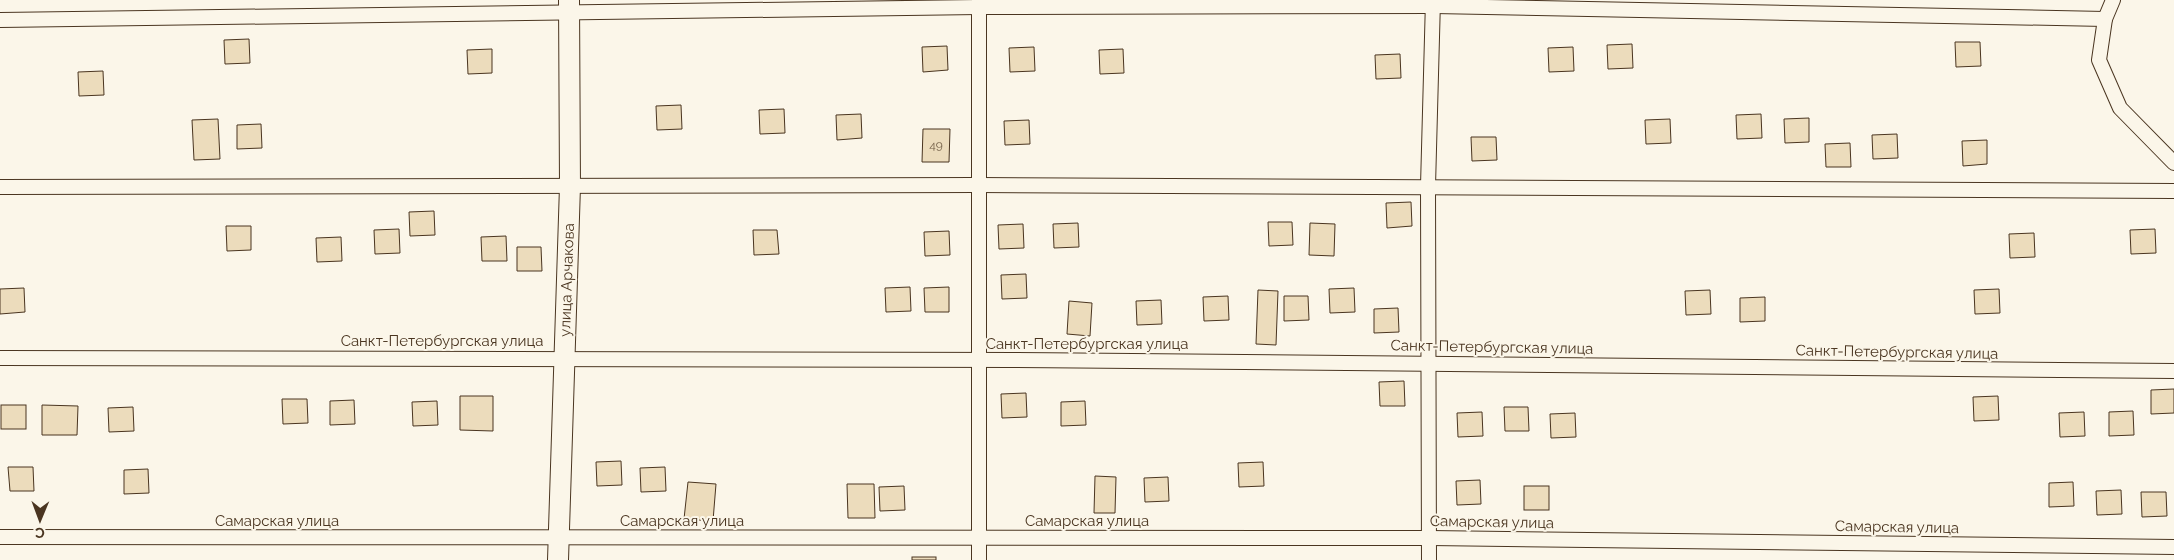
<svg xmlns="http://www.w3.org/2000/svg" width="2174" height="560" font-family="Raleway,sans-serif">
	<rect width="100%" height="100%" fill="#fbf6e9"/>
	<!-- building -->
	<g fill="#ecdcbc" stroke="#4a3520">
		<path d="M 249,39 L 250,63 L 225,64 L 224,40 Z"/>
		<path d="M 1955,42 L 1980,42 L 1981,66 L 1956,67 Z"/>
		<path d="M 1632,44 L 1633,68 L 1608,69 L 1607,45 Z"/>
		<path d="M 947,46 L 948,70 L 923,72 L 922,47 Z"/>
		<path d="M 1034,47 L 1035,71 L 1010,72 L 1009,48 Z"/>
		<path d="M 1573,47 L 1574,71 L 1549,72 L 1548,48 Z"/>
		<path d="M 492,49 L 492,73 L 468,74 L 467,50 Z"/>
		<path d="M 1123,49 L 1124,73 L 1100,74 L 1099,50 Z"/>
		<path d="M 1400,54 L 1401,78 L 1376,79 L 1375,55 Z"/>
		<path d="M 103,71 L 104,95 L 79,96 L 78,72 Z"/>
		<path d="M 681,105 L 682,129 L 657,130 L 656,106 Z"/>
		<path d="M 784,109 L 785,133 L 760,134 L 759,110 Z"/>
		<path d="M 861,114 L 862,138 L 837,140 L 836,115 Z"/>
		<path d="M 1761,114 L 1762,138 L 1737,139 L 1736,115 Z"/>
		<path d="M 1809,118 L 1809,142 L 1785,143 L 1784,119 Z"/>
		<path d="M 218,119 L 220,159 L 194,160 L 192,120 Z"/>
		<path d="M 1670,119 L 1671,143 L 1646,144 L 1645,120 Z"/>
		<path d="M 1029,120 L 1030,144 L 1005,145 L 1004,121 Z"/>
		<path d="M 261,124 L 262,148 L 237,149 L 237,125 Z"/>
		<path d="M 923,129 L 950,129 L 949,162 L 922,162 Z"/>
		<path d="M 1897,134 L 1898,158 L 1873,159 L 1872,135 Z"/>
		<path d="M 1471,137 L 1496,137 L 1497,160 L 1472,161 Z"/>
		<path d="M 1987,140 L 1987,164 L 1963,166 L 1962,141 Z"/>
		<path d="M 1850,143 L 1851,167 L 1826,167 L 1825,144 Z"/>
		<path d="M 1411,202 L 1412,226 L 1387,228 L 1386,203 Z"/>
		<path d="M 434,211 L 435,235 L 410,236 L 409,212 Z"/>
		<path d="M 1268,222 L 1292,222 L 1293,245 L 1269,246 Z"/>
		<path d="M 1078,223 L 1079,247 L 1054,248 L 1053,224 Z"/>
		<path d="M 1310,223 L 1335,224 L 1334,256 L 1309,255 Z"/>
		<path d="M 1023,224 L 1024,248 L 999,249 L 998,225 Z"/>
		<path d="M 226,226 L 251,226 L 251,250 L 227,251 Z"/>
		<path d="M 399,229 L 400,253 L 375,254 L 374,230 Z"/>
		<path d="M 2155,229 L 2156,253 L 2131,254 L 2130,230 Z"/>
		<path d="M 753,230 L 777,230 L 779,254 L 754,255 Z"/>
		<path d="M 949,231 L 950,255 L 925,256 L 924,232 Z"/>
		<path d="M 2034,233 L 2035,257 L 2010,258 L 2009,234 Z"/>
		<path d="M 506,236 L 507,261 L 482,261 L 481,237 Z"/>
		<path d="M 341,237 L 342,261 L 317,262 L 316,238 Z"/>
		<path d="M 517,247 L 541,247 L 542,271 L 517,271 Z"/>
		<path d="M 1026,274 L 1027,298 L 1002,299 L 1001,275 Z"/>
		<path d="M 910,287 L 911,311 L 886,312 L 885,288 Z"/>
		<path d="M 949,287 L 949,312 L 925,312 L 924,288 Z"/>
		<path d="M 24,288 L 25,312 L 0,314 L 0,289 Z"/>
		<path d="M 1354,288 L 1355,312 L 1330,313 L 1329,289 Z"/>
		<path d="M 1999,289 L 2000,313 L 1975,314 L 1974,290 Z"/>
		<path d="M 1258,290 L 1278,291 L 1276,345 L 1256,344 Z"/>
		<path d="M 1710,290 L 1711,314 L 1686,315 L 1685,291 Z"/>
		<path d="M 1228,296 L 1229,320 L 1204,321 L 1203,297 Z"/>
		<path d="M 1284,296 L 1308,296 L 1309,320 L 1284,321 Z"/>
		<path d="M 1765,297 L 1765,321 L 1740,322 L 1740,298 Z"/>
		<path d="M 1161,300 L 1162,324 L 1137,325 L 1136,301 Z"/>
		<path d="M 1069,301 L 1092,303 L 1090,336 L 1067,334 Z"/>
		<path d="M 1398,308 L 1399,332 L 1374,333 L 1374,309 Z"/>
		<path d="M 1404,381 L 1405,406 L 1380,406 L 1379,382 Z"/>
		<path d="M 2174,389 L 2174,413 L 2151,414 L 2151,390 Z"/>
		<path d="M 1026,393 L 1027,417 L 1002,418 L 1001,394 Z"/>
		<path d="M 460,396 L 493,396 L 493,431 L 460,430 Z"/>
		<path d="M 1998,396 L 1999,420 L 1974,421 L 1973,397 Z"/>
		<path d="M 282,399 L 307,399 L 308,423 L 283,424 Z"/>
		<path d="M 354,400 L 355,424 L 330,425 L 330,401 Z"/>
		<path d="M 437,401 L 438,425 L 413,426 L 412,402 Z"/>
		<path d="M 1085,401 L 1086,425 L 1061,426 L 1061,402 Z"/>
		<rect x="1" y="405" width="25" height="24"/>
		<path d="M 42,405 L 78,406 L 77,435 L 42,435 Z"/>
		<path d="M 133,407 L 134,431 L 109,432 L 108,408 Z"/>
		<path d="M 1504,407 L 1528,407 L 1529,431 L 1505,431 Z"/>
		<path d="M 2133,411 L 2134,435 L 2109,436 L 2109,412 Z"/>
		<path d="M 1482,412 L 1483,436 L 1458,437 L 1457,413 Z"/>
		<path d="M 2084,412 L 2085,436 L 2060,437 L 2059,413 Z"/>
		<path d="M 1575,413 L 1576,437 L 1551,438 L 1550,414 Z"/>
		<path d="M 621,461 L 622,485 L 597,486 L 596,462 Z"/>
		<path d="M 1263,462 L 1264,486 L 1239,487 L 1238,463 Z"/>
		<path d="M 8,467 L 33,467 L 34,491 L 10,491 Z"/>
		<path d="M 665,467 L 666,491 L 641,492 L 640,468 Z"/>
		<path d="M 148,469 L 149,493 L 124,494 L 124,470 Z"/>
		<path d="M 1095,476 L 1116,477 L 1115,513 L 1094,513 Z"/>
		<path d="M 1168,477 L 1169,501 L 1145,502 L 1144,478 Z"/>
		<path d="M 1480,480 L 1481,504 L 1457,505 L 1456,481 Z"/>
		<path d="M 688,482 L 716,484 L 713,521 L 684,519 Z"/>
		<path d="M 2073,482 L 2074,506 L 2049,507 L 2049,483 Z"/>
		<path d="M 847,484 L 874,484 L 875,518 L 848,518 Z"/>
		<path d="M 904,486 L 905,510 L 880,511 L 879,487 Z"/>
		<rect x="1524" y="486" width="25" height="24"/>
		<path d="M 2121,490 L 2122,514 L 2097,515 L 2096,491 Z"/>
		<path d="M 2141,492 L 2166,492 L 2167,516 L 2142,517 Z"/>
		<rect x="912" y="557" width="24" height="3"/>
	</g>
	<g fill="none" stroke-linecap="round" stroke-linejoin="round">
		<defs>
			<g id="street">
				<path d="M 979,0 L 979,560"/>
				<path d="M 2113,0 L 2105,19 L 2099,60 L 2120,108 L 2174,163"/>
				<path d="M 0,20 L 979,7 L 1434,6 L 2105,19"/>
				<path d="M 0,187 L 978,185 L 2174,191"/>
				<path d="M 0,358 C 725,356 1449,362 2174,371"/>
				<path d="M 0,537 L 1430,538 L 2174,547"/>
				<path d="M 1429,560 L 1428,186 L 1433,0"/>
			</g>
			<path id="secondary" d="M 558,560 L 570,186 L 569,0"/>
		</defs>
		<!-- street casing -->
		<use href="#street" stroke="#4a3520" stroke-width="16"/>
		<!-- secondary casing -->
		<use href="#secondary" stroke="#4a3520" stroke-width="22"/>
		<!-- street -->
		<use href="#street" stroke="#fbf6e9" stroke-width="14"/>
		<!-- secondary -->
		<use href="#secondary" stroke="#fbf6e9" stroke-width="20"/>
	</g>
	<g text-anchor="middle" stroke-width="4" stroke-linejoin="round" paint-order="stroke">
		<!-- number labels -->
		<g font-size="12" fill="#725f47">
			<text x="936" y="149">49</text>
		</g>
		<!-- street labels -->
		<g font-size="15" fill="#4a3520" stroke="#fbf6e9">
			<text transform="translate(567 280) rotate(-88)" y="5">улица Арчакова</text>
			<text x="442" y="346">Санкт-Петербургская улица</text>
			<text x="1087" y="349">Санкт-Петербургская улица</text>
			<text transform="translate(1492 347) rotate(1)" y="5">Санкт-Петербургская улица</text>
			<text transform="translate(1897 352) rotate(1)" y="5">Санкт-Петербургская улица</text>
			<text x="277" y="526">Самарская улица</text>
			<text x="682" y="526">Самарская улица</text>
			<text x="1087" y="526">Самарская улица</text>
			<text transform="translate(1492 522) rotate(1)" y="5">Самарская улица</text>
			<text transform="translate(1897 527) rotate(1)" y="5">Самарская улица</text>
		</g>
	</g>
	<!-- north arrow -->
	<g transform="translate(40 520) rotate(181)" stroke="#fbf6e9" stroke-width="4" paint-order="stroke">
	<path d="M0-4L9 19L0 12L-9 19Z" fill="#4a3520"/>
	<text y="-8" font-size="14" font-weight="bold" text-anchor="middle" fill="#4a3520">С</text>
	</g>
</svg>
